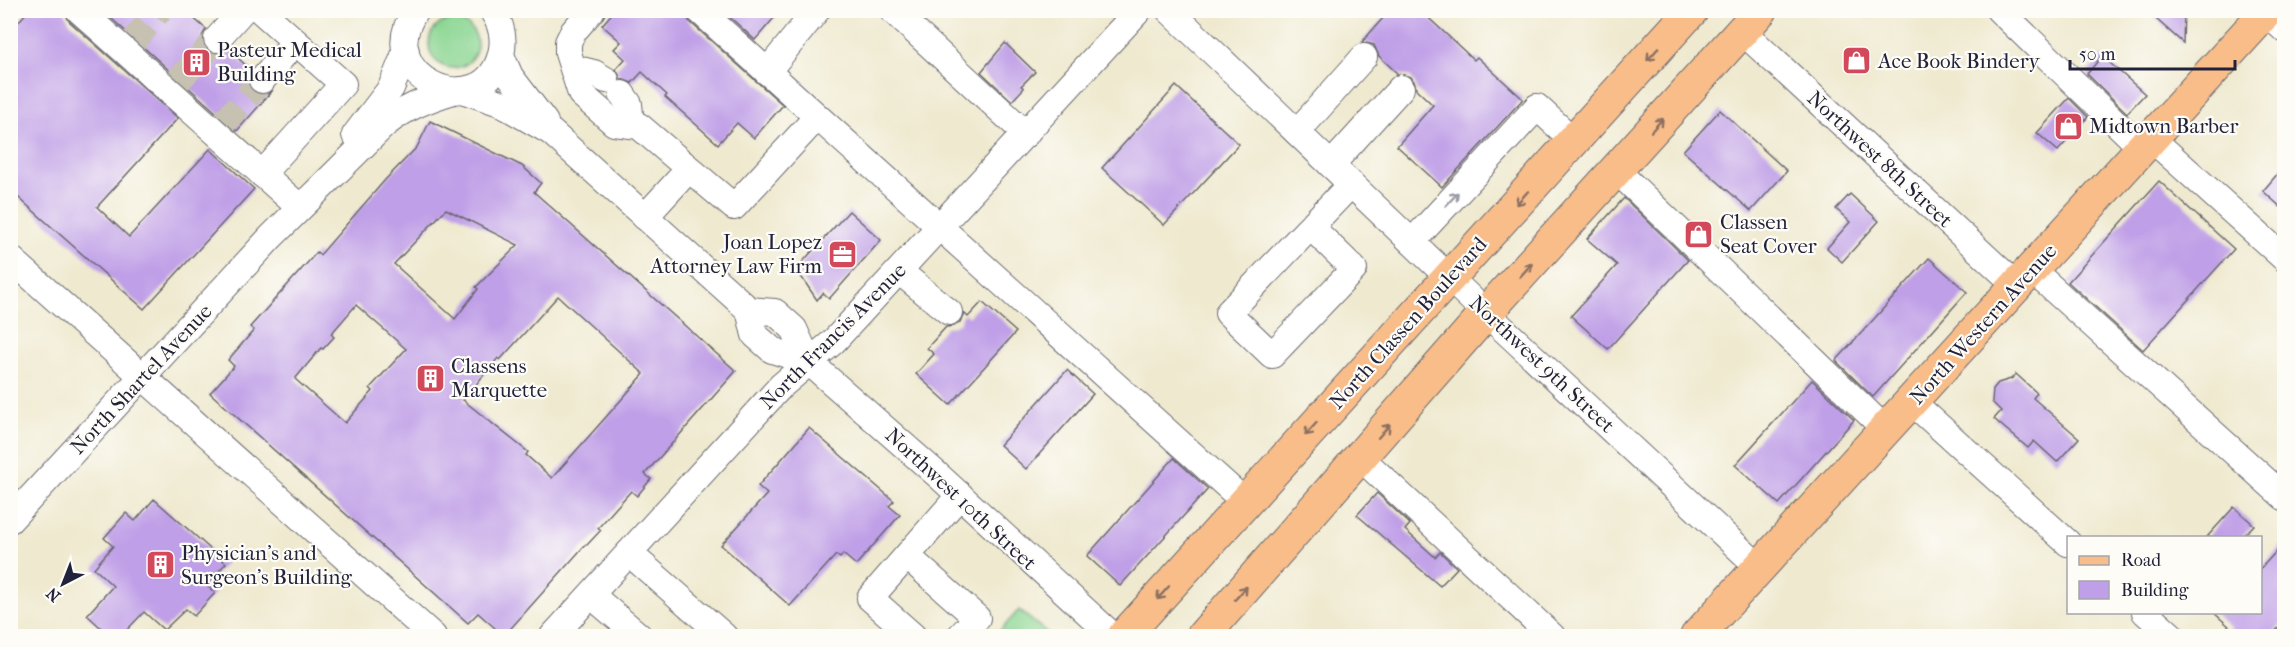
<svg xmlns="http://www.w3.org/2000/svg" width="2295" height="647" font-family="'IM FELL French Canon',serif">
	<rect width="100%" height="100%" fill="#fdfcf7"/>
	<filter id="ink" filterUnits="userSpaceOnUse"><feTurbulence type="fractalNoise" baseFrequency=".0167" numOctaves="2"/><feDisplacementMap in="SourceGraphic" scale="12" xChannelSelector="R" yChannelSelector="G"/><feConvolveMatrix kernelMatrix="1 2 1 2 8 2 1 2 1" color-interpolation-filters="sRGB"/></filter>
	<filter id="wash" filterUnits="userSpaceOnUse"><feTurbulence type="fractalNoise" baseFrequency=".008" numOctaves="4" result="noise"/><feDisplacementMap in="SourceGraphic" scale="24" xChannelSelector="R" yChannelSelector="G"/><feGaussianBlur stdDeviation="1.35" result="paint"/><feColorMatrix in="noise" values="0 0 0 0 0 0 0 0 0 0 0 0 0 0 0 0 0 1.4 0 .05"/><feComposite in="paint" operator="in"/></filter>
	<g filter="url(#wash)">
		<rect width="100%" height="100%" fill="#efe9cf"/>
		<!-- green -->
		<g fill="#8ad592" stroke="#567c66" stroke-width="1.5">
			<circle cx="453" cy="44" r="24"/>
			<path d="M 1019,610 L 1051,636 L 995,636 Z"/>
		</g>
		<g id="blocks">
			<!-- building -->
			<g fill="#bf9fe7" fill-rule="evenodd">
				<path d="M 29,10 L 64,10 L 69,21 L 178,118 L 97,207 L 129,237 L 210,149 L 254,189 L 144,309 L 10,190 L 10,31 Z"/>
				<path d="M 102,10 L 184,10 L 206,29 L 202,36 L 203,43 L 207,51 L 214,54 L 221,53 L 228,49 L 251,70 L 247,78 L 248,84 L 252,91 L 260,95 L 267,94 L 273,90 L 237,131 Z"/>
				<path d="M 615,10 L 684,10 L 689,21 L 783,105 L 754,138 L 737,123 L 718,144 L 665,97 L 667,95 L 642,72 L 632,83 L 621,79 L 616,69 L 625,59 L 614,49 L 621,42 L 602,25 Z"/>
				<path d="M 722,10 L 781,10 L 755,40 Z"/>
				<path d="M 1390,10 L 1420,10 L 1474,60 L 1477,57 L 1523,99 L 1442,187 L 1397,146 L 1433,105 L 1416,89 L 1415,83 L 1411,77 L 1398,74 L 1379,56 L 1374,45 L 1362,42 Z"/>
				<path d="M 2146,10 L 2184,10 L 2183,43 Z"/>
				<path d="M 1005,43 L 1035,72 L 1021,86 L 1024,88 L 1012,101 L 981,72 Z"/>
				<path d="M 2102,56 L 2145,94 L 2127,113 L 2087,74 Z"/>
				<path d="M 1176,86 L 1239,144 L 1164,225 L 1102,168 Z"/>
				<path d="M 2069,98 L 2088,117 L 2058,151 L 2037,133 Z"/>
				<path d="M 1720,110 L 1787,171 L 1751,211 L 1683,151 Z"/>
				<path d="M 430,121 L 522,166 L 541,183 L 534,192 L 736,371 L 645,474 L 651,479 L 637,496 L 631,491 L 598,528 L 601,530 L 587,545 L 586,544 L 504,636 L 478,613 L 468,623 L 210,393 L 234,366 L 228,360 L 254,330 L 250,327 L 317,252 L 320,255 L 385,180 L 417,147 ZM 446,209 L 518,245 L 476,287 L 478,289 L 455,319 L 394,264 ZM 558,296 L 644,374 L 552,478 L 526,455 L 528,452 L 463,400 L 498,358 L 500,360 ZM 356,305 L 406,349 L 370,388 L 373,391 L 345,423 L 295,379 L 321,348 L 323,349 L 334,337 L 331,334 Z"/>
				<path d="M 2284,166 L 2284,210 L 2263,191 Z"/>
				<path d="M 2159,181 L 2234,249 L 2143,350 L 2068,282 Z"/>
				<path d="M 1850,194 L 1879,221 L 1842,262 L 1827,248 L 1850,222 L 1836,209 Z"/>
				<path d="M 1624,198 L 1688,260 L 1608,349 L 1571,316 L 1617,265 L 1587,239 Z"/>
				<path d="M 849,211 L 881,240 L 829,299 L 823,293 L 817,300 L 796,269 Z"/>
				<path d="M 1929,258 L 1967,292 L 1873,397 L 1836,361 Z"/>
				<path d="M 982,302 L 1016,332 L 950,405 L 916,374 L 934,354 L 927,348 L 946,327 L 954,326 L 960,322 L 964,313 L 968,317 Z"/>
				<path d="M 1067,370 L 1093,394 L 1026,469 L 1000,445 Z"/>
				<path d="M 2016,374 L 2037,393 L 2033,398 L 2079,438 L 2057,462 L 2034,441 L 2028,448 L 1994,419 L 2001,411 L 1992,402 L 1993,389 L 1998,383 L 2011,379 Z"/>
				<path d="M 1812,380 L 1854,420 L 1779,504 L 1735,465 Z"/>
				<path d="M 809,428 L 894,501 L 889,506 L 900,515 L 856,565 L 843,554 L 840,558 L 836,555 L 790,606 L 721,545 L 767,494 L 758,486 Z"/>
				<path d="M 1174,458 L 1208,489 L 1120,586 L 1087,556 Z"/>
				<path d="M 1377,493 L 1410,524 L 1405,530 L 1435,557 L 1440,552 L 1457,568 L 1440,586 L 1357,515 Z"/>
				<path d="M 154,499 L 226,563 L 206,585 L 215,593 L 194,616 L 186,609 L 164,630 L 144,612 L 121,636 L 110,636 L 87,615 L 113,586 L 94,568 L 113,546 L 104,538 L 126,513 L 135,521 Z"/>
				<path d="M 2234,507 L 2254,525 L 2242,537 L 2207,537 Z"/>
				<path d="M 2284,543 L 2284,622 L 2271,636 L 2223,636 L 2231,628 L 2213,612 L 2260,612 L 2260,569 Z"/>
			</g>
		</g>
	</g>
	<g filter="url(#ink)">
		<use href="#blocks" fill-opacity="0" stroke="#6a686f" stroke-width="1.5"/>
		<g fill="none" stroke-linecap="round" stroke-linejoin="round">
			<!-- minor-tunnel -->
			<g stroke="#c6c1b1" stroke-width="26" stroke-dasharray="26 13" stroke-linecap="butt">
				<path d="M 130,45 L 160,10"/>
				<path d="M 174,85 L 217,39"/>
				<path d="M 221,126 L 262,80"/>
			</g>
			<defs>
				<g id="minor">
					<path d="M 79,10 L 297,205"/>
					<path d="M 260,10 L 343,84 L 262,174"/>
					<path d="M 416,10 C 368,78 483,127 501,54 C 505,39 501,23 492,10"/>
					<path d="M 592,10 L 573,32 L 568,42 L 568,53 L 581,94 L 614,123 L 639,126 L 734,207 L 817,117"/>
					<path d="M 699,10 L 1245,502"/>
					<path d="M 892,10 L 1026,134"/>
					<path d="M 1169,10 L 1486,313 L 1760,568"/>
					<path d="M 1999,10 L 2142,148"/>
					<path d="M 2266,13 L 2284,29"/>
					<path d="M 1742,31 L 2017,286"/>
					<path d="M 217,39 L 243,10"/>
					<path d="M 501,55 L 510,76 L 545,122"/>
					<path d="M 574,68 L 594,73 L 606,80"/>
					<path d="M 767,72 L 817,10"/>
					<path d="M 262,80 L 295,42"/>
					<path d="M 462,90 L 500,103 L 551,132 L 749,310 L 755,335 L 772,350 L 809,362"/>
					<path d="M 622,94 L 629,104 L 631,124"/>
					<path d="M 1297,132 L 1364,57"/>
					<path d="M 355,135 L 391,88 L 406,51"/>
					<path d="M 2151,138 L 2284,258"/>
					<path d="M 1331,165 L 1401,88"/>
					<path d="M 1616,170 L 1886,430"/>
					<path d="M 645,217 L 689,169"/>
					<path d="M 1310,226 L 1354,269 L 1272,355 L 1228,313 L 1351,184"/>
					<path d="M 1412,242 L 1537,107 L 1574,141"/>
					<path d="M 10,258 L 433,636"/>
					<path d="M 2032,270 L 2284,497"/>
					<path d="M 899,271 L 949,312"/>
					<path d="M 749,310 L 775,312 L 794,329 L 809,362 L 941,478 L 1113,636"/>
					<path d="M 1912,402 L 2068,543"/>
					<path d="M 1361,458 L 1552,636"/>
					<path d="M 10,520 L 271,237 L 383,126 C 404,108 427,99 453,91"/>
					<path d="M 629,553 L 724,636"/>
					<path d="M 907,556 L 977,618 L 960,636"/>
					<path d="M 591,595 L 639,636"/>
					<path d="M 2145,612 L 2172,636"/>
					<path d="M 553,636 L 781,386 L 834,341 L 1139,10"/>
					<path d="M 913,636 L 870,598 L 960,495"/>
				</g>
				<g id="major">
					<path d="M 1124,636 L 1692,10"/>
					<path d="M 1203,636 L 1486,313 L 1761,10"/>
					<path d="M 1697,636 L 2268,10"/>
				</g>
			</defs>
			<!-- minor casing -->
			<use href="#minor" stroke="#6a686f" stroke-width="28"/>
			<!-- major casing -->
			<use href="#major" stroke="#6a686f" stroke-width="35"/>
			<!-- minor -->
			<use href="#minor" stroke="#fff" stroke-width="26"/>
			<!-- major -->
			<use href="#major" stroke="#f8bd89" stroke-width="33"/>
		</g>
		<!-- one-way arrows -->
		<defs><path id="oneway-shaft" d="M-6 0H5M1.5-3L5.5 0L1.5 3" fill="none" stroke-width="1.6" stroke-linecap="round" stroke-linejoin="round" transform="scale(1.5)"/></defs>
		<g stroke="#8d7062">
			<use href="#oneway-shaft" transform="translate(1653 54) rotate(132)"/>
			<use href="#oneway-shaft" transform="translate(1657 125) rotate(-48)"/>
			<use href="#oneway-shaft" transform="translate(1522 198) rotate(132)"/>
			<use href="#oneway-shaft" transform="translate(1526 270) rotate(-48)"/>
			<use href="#oneway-shaft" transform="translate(1311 429) rotate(132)"/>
			<use href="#oneway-shaft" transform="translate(1384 431) rotate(-49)"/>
			<use href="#oneway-shaft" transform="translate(1163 593) rotate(132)"/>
			<use href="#oneway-shaft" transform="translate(1241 593) rotate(-48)"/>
		</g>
		<use stroke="#9c9ca7" href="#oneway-shaft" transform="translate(1452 199) rotate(-47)"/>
	</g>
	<!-- icons -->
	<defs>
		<symbol id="shop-square" viewBox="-11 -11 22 22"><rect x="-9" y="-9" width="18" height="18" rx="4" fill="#d1495b" stroke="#fdfcf7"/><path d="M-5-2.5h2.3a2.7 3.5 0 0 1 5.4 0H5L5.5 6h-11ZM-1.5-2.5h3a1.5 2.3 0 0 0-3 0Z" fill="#fff"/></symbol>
		<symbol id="building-square" viewBox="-11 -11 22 22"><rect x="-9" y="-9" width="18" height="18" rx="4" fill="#d1495b" stroke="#fdfcf7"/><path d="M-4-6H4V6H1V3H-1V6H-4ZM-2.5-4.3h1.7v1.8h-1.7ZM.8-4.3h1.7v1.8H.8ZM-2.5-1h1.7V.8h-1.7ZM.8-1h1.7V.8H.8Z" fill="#fff"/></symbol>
		<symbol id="office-square" viewBox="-11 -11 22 22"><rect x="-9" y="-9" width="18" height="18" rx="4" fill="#d1495b" stroke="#fdfcf7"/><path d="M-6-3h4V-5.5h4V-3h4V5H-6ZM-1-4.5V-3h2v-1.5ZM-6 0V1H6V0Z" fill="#fff"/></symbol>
	</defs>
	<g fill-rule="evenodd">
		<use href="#shop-square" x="1840" y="44" width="33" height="33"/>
		<use href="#building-square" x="180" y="46" width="33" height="33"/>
		<use href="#shop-square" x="2052" y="110" width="33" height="33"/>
		<use href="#shop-square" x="1682" y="218" width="33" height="33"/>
		<use href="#office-square" x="826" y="238" width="33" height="33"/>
		<use href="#building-square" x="414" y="362" width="33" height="33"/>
		<use href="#building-square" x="144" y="548" width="33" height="33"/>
	</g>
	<g text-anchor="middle" stroke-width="4.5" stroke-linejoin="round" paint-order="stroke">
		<!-- poi labels -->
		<g font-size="21" fill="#22223b" stroke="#fdfcf7" text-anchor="start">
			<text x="217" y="57">Pasteur Medical<tspan x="217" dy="24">Building</tspan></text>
			<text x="1878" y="68">Ace Book Bindery</text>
			<text x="2089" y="133">Midtown Barber</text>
			<text x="1720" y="229">Classen<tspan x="1720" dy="24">Seat Cover</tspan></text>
			<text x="822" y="249" text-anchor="end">Joan Lopez<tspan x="822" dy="24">Attorney Law Firm</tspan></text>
			<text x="451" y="373">Classens<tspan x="451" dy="24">Marquette</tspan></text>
			<text x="181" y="560">Physician's and<tspan x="181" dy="24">Surgeon's Building</tspan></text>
		</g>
		<!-- street labels -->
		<g font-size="21" fill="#22223b" stroke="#fdfcf7">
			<text transform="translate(1880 159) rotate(43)" y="7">Northwest 8th Street</text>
			<text transform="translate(1408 323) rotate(-48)" y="7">North Classen Boulevard</text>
			<text transform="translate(1983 324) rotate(-48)" y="7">North Western Avenue</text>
			<text transform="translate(833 336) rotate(-45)" y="7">North Francis Avenue</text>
			<text transform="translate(1542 364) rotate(43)" y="7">Northwest 9th Street</text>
			<text transform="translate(141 379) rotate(-47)" y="7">North Shartel Avenue</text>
			<text transform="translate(961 499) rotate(43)" y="7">Northwest 10th Street</text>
		</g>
	</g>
	<!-- margin -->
	<rect width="2295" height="647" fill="none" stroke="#fdfcf7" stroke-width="36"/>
	<!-- legend -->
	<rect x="2067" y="536" width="195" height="78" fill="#fdfcf7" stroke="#a5a5ac" stroke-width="1.5"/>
	<rect x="2079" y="556" width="30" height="9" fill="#f8bd89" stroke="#a5a5ac" stroke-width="1.5"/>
	<text x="2121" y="566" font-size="18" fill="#22223b">Road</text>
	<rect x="2079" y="581" width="30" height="18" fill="#bf9fe7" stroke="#a5a5ac" stroke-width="1.5"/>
	<text x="2121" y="596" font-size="18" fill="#22223b">Building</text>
	<!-- north arrow -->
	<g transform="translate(63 584) rotate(222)" stroke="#fdfcf7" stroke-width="4.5" paint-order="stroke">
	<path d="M0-4.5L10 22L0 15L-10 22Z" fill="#22223b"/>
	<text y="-9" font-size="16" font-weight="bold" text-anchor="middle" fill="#22223b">N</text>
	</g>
	<!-- scale -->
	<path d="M2070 60v9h165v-9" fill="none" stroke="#22223b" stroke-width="3"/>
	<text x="2079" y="60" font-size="18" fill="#22223b" stroke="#fdfcf7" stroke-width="4.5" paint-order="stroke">50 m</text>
</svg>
